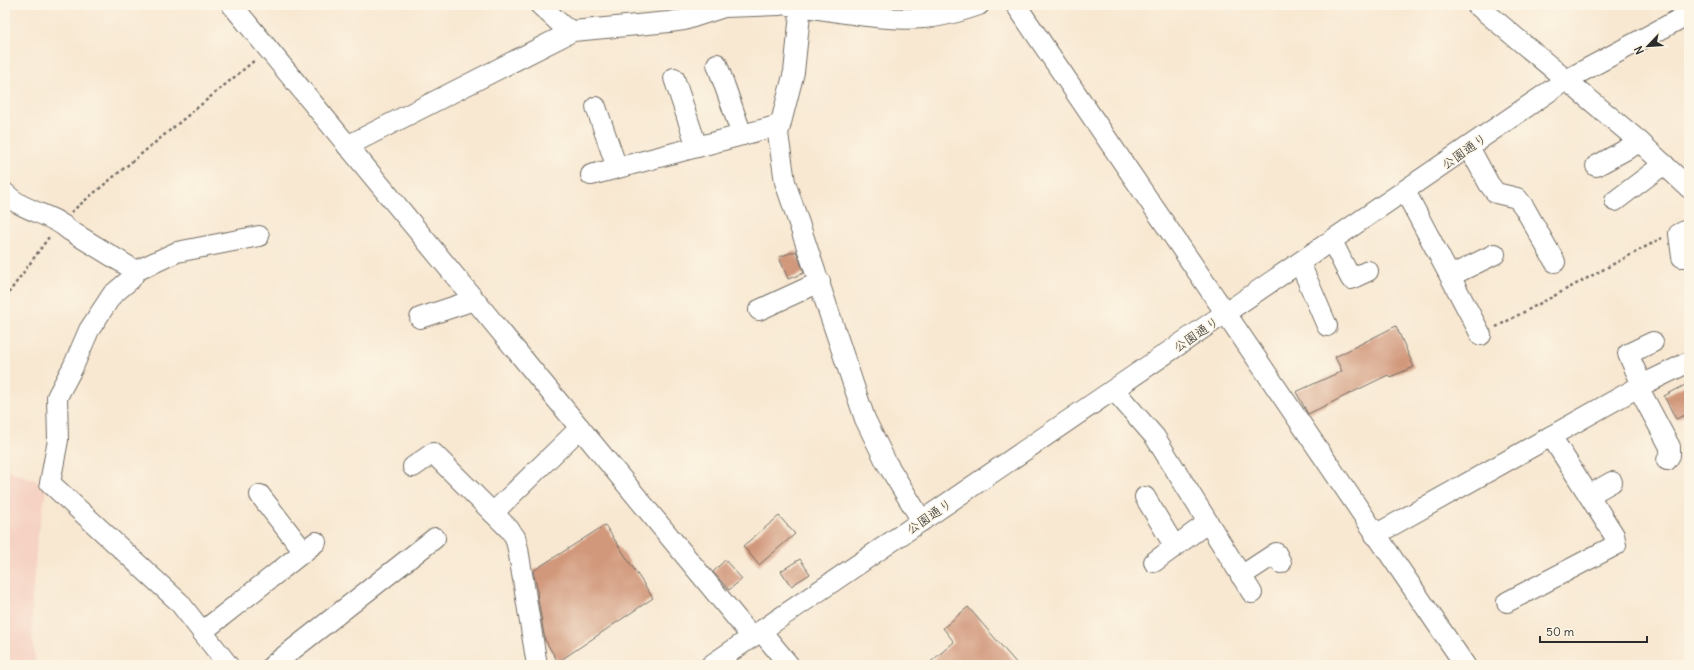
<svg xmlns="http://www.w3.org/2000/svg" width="1694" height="670" font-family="Delius,'Klee One',sans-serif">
	<rect width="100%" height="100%" fill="#fcf5e5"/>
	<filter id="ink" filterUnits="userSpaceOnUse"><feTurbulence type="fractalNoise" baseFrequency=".025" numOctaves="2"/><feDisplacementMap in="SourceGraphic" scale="8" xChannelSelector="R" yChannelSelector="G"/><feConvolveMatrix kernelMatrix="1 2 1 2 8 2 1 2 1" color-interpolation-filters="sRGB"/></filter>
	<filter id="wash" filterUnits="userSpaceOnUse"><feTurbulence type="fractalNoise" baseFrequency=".012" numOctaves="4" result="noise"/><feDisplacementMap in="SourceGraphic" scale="16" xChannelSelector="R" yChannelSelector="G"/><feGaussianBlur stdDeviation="0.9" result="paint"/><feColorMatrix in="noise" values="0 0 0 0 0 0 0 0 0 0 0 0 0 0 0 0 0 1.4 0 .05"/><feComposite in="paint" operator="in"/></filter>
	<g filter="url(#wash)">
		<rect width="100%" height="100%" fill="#f8e8d2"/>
		<!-- built -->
		<path fill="#f5d2c3" d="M 5,469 L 47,485 L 37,541 L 32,600 L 33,643 L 36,665 L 5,665 Z"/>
		<g id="blocks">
			<!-- building -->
			<g fill="#d1987c">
				<path d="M 796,251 L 804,273 L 788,279 L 779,257 Z"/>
				<path d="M 1396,326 L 1414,367 L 1390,377 L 1388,375 L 1308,414 L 1296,392 L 1342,371 L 1335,357 Z"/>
				<path d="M 1689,383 L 1689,413 L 1676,419 L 1664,396 Z"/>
				<path d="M 779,516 L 795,534 L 759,565 L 743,546 Z"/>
				<path d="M 605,525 L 653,598 L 558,662 L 545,640 L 537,593 L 538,592 L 533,571 Z"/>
				<path d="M 800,559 L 810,574 L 791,586 L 781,571 Z"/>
				<path d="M 725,560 L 742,579 L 729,590 L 713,572 Z"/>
				<path d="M 968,607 L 1018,665 L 927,665 L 954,642 L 943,628 Z"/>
			</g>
		</g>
	</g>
	<g filter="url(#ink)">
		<use href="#blocks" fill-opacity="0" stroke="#736d65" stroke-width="1"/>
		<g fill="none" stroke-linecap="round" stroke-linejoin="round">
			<defs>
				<g id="minor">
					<path d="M 232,5 L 752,637"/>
					<path d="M 540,5 L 564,27 L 573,31"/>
					<path d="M 788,5 C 832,9 878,22 923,18 C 942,17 962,11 979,5"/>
					<path d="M 801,5 L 794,72 L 778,134 L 785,182 L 865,419 L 886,462 L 922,521"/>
					<path d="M 1016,5 L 1465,665"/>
					<path d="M 1477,5 L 1640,142 L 1689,188"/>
					<path d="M 717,64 L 742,135"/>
					<path d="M 674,78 L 697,147"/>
					<path d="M 596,107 L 617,168"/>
					<path d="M 347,146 L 573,31 L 669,22 L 684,20 L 724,7 L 780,5"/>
					<path d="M 1469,147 L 1489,184 L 1496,193 L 1517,198 L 1524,207 L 1555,262"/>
					<path d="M 1596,166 L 1640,142"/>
					<path d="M 591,175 L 780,125"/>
					<path d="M 1405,191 L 1481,335"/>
					<path d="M 5,193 C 23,212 51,213 69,230 L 136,271"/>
					<path d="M 1615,201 L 1664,164"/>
					<path d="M 1332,241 L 1351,279 L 1368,271"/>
					<path d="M 1682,257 L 1679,234 L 1689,229"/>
					<path d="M 1300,263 L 1327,326"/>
					<path d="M 1450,276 L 1495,254"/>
					<path d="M 759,310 L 820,282"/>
					<path d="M 420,318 L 474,300"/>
					<path d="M 1642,385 L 1628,354 L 1653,342"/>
					<path d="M 1638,387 L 1670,447 L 1670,455 L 1667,460"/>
					<path d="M 1114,390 L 1155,437 L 1252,593"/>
					<path d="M 413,467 L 433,453 L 509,529 L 515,537 L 518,549 L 537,665"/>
					<path d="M 260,495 L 304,552"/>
					<path d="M 1589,495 L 1612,482"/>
					<path d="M 1145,497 L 1175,547"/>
					<path d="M 493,513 L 580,428"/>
					<path d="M 1375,535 L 1642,385 L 1689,362"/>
					<path d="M 1154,562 L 1207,523"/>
					<path d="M 1241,576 L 1276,553 L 1281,563"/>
					<path d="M 1507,602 L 1616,545 L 1614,535 L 1551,436"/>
					<path d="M 761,631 L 789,665"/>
					<path d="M 202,632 L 316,542"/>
					<path d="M 228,665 L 179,602 L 50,483 L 58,440 L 57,397 L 73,367 L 89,330 L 112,295 L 131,279 L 136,271 L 177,252 L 259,236"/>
					<path d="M 273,665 L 435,538"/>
					<path d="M 711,665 L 1566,80 L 1689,14"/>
				</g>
			</defs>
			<!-- minor casing -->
			<use href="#minor" stroke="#736d65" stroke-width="22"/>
			<!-- path -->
			<g stroke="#736d65" stroke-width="2.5" stroke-dasharray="3 3" stroke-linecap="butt">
				<path d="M 71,212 L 255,60"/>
				<path d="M 5,298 L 49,237"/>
				<path d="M 1496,327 L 1662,238"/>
			</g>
			<!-- minor -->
			<use href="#minor" stroke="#fff" stroke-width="20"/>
		</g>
	</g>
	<g text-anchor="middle" stroke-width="3" stroke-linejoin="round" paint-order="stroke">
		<!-- street labels -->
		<g font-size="13" fill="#2b2b2b" stroke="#fcf5e5">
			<text transform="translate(1464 151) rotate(-35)" y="5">公園通り</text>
			<text transform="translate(1196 334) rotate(-34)" y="5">公園通り</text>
			<text transform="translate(929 516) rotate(-34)" y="5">公園通り</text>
		</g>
	</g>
	<!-- margin -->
	<rect width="1694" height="670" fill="none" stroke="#fcf5e5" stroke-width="20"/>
	<!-- north arrow -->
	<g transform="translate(1648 46) rotate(245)" stroke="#fcf5e5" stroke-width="3" paint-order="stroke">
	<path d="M0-3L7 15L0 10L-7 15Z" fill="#2b2b2b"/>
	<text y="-6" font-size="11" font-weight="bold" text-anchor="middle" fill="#2b2b2b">N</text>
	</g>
	<!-- scale -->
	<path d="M1540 636v6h107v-6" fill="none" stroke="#2b2b2b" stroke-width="2"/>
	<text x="1546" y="636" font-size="12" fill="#2b2b2b" stroke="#fcf5e5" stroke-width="3" paint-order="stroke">50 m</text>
</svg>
